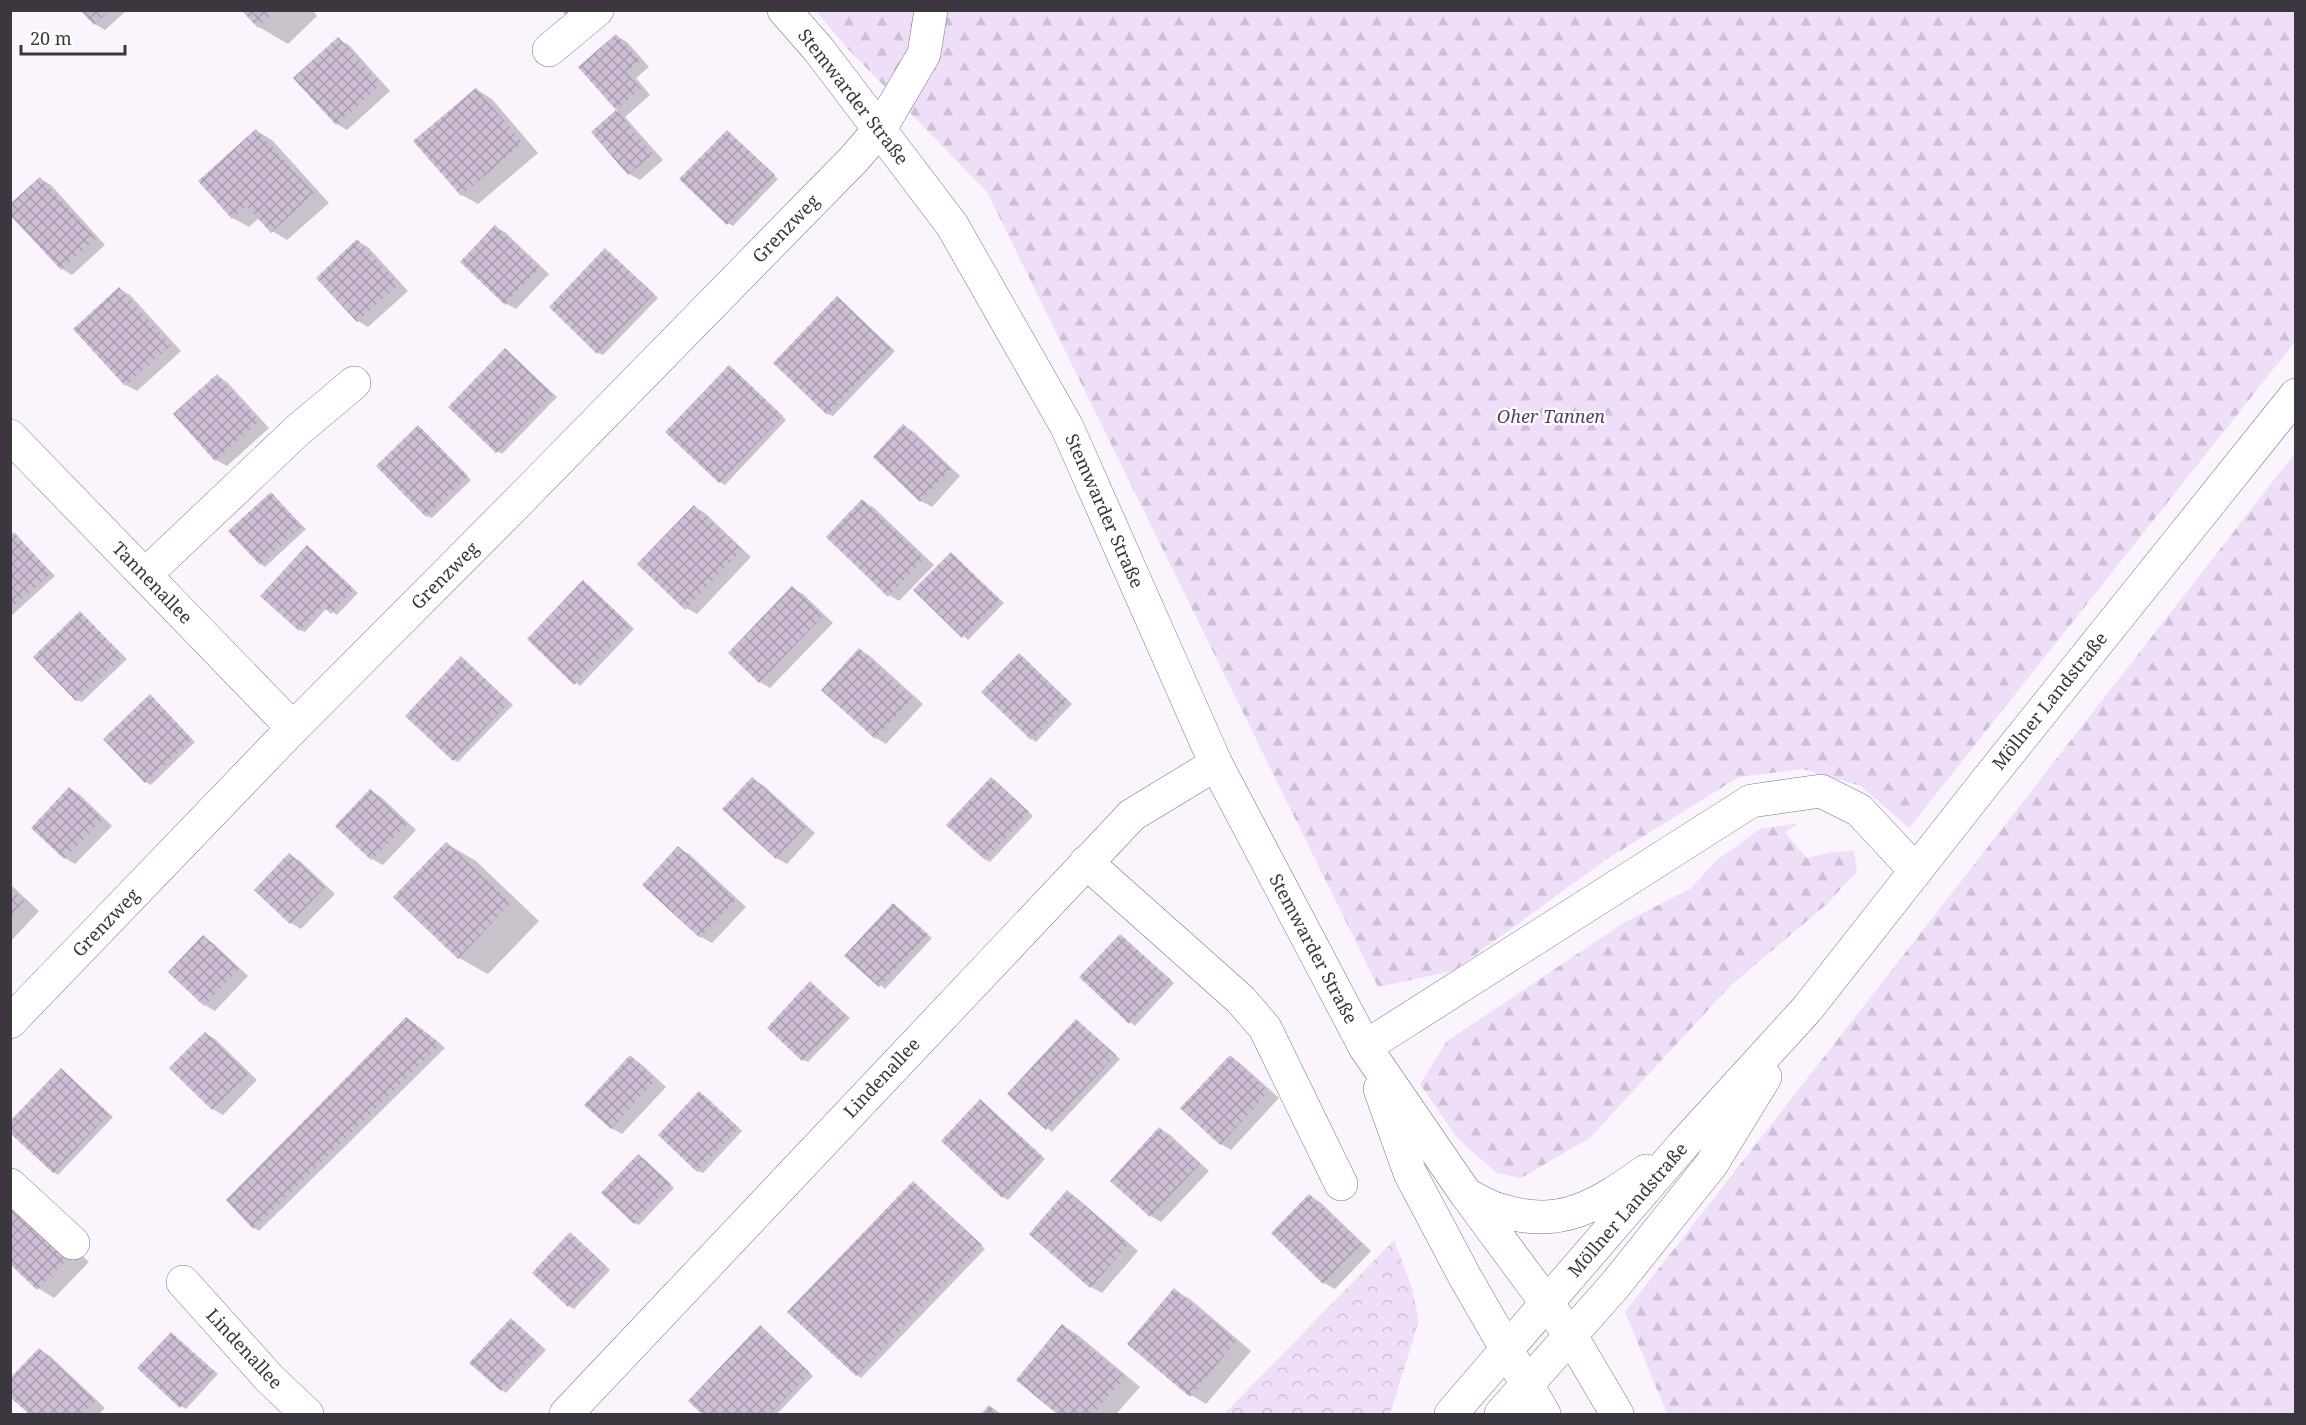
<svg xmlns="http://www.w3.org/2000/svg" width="2306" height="1425" font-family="'Noto Serif',serif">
	<defs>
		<pattern id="forest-firs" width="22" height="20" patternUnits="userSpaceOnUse" patternTransform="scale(1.5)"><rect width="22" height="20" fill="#efdef8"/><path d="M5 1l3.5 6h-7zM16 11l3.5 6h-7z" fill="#cebfd6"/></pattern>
		<pattern id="park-crowns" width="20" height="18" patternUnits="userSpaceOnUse" patternTransform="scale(1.5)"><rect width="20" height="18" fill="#efdef8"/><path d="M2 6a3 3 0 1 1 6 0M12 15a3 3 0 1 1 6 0" fill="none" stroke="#cebfd6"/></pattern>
		<pattern id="building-cross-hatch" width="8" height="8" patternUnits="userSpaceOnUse" patternTransform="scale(1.5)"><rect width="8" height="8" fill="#cdbed5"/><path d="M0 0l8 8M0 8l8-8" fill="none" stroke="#a89bae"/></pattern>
	</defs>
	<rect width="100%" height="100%" fill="#faf4fd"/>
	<!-- forest -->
	<g fill="url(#forest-firs)">
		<path d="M 816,11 L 2295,11 L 2295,342 L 1909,828 L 1861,786 L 1803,769 L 1739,777 L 1607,859 L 1453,971 L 1378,987 L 987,192 L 847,48 Z"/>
		<path d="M 2295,453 L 2295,1414 L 1667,1414 L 1625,1312 Z"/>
		<path d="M 1798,823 L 1785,833 L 1807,858 L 1831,852 L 1854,851 L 1857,871 L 1827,904 L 1730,986 L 1590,1138 L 1521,1178 L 1497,1173 L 1458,1139 L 1420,1084 L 1447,1041 L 1625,922 L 1690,889 L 1717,860 L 1760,829 Z"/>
	</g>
	<!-- park -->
	<path fill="url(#park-crowns)" d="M 1394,1240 L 1412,1288 L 1419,1321 L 1390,1414 L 1224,1414 Z"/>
	<!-- shadow -->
	<g fill="#0003">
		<path d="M 82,10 L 127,10 L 105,30 L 95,24 Z"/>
		<path d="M 243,10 L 312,10 L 317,16 L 288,44 L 259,27 Z"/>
		<path d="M 561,10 L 587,10 L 569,19 Z"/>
		<path d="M 616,36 L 627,42 L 649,67 L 636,78 L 650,95 L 625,117 L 663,160 L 640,180 L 629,174 L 593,132 L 618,111 L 580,67 Z"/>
		<path d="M 338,39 L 349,45 L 390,91 L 347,130 L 337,124 Z"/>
		<path d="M 476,89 L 492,99 L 538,153 L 478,204 L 462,195 L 416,141 Z"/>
		<path d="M 257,131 L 272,140 L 329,203 L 287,240 L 272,231 L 259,218 L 249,227 L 233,218 Z"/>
		<path d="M 727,132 L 778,179 L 733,226 L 728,223 Z"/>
		<path d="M 41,179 L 51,185 L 105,245 L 72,275 L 62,269 Z"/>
		<path d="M 495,227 L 506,233 L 549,274 L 516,309 L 505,303 Z"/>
		<path d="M 357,241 L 368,247 L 408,291 L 368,327 L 358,321 Z"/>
		<path d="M 610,253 L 658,298 L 603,355 L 598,353 Z"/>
		<path d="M 119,289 L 130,295 L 181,351 L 137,391 L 126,385 Z"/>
		<path d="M 838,298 L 895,351 L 833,416 L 828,414 Z"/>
		<path d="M 505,350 L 557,397 L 502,454 L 497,451 Z"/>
		<path d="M 733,369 L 786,420 L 725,485 L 720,482 Z"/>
		<path d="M 217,376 L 227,382 L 269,428 L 227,466 L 216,460 Z"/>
		<path d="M 904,426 L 914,432 L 960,476 L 932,507 L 921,501 L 875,457 Z"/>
		<path d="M 423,430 L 471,480 L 432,518 L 427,516 Z"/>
		<path d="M 271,494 L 306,529 L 265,567 L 261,564 Z"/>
		<path d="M 862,501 L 873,507 L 934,565 L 899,601 L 889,595 Z"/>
		<path d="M 694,507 L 705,513 L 751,557 L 697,614 L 686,608 Z"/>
		<path d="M 14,534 L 55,576 L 10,617 L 10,538 Z"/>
		<path d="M 311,550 L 358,593 L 337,615 L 327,608 L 305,632 L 300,630 Z"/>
		<path d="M 951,553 L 1004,603 L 968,640 L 915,590 Z"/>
		<path d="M 588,585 L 634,629 L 580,686 L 529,639 Z"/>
		<path d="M 792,588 L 803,594 L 833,623 L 770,688 L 760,682 Z"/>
		<path d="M 80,613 L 127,659 L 82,702 L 77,700 Z"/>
		<path d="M 860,650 L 870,656 L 923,704 L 886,744 L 876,738 Z"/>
		<path d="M 1024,658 L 1072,704 L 1036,742 L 1032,739 Z"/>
		<path d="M 466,661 L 513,705 L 458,762 L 453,759 Z"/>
		<path d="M 150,696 L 195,742 L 151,785 L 146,782 Z"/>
		<path d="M 752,779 L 763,785 L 815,833 L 787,864 L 776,858 Z"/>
		<path d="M 996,781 L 1033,816 L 990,862 L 985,859 Z"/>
		<path d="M 70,789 L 80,795 L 112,826 L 75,864 L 65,858 L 33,828 Z"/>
		<path d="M 371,791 L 381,797 L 416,830 L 383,865 L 372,859 L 338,826 Z"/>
		<path d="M 447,844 L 476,861 L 539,921 L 488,974 L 459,958 Z"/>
		<path d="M 678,848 L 689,854 L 746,907 L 712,943 L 701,937 L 645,885 Z"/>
		<path d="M 289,855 L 300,861 L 335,894 L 301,929 L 291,923 Z"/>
		<path d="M 10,884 L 39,911 L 10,942 Z"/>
		<path d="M 894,905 L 932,938 L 885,989 L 847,956 Z"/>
		<path d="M 1121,936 L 1174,983 L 1135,1026 L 1081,977 Z"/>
		<path d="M 203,937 L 213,943 L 248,976 L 215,1011 L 205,1005 Z"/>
		<path d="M 814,986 L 850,1018 L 808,1062 L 803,1060 Z"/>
		<path d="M 411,1021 L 445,1048 L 259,1231 L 254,1228 Z"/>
		<path d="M 1077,1021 L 1120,1059 L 1052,1132 L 1009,1094 Z"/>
		<path d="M 205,1033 L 215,1039 L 257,1080 L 223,1115 L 213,1109 Z"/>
		<path d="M 630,1057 L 640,1063 L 666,1087 L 622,1134 L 611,1128 Z"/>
		<path d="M 1230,1057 L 1240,1063 L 1279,1098 L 1231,1150 L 1221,1144 L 1182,1108 Z"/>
		<path d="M 62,1070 L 113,1117 L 58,1175 L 53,1172 Z"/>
		<path d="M 704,1095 L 742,1131 L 703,1173 L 698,1171 Z"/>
		<path d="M 980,1101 L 1045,1159 L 1008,1200 L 1003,1197 Z"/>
		<path d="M 1160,1129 L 1170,1135 L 1209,1171 L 1161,1222 L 1151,1216 L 1112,1180 Z"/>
		<path d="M 643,1158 L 674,1188 L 639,1225 L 635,1223 Z"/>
		<path d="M 918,1186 L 985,1249 L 861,1378 L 857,1375 Z"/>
		<path d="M 10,1187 L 89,1262 L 54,1298 L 38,1288 Z"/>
		<path d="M 1067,1192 L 1077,1198 L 1138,1251 L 1102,1293 L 1091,1287 L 1031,1234 Z"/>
		<path d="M 1310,1196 L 1320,1202 L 1371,1251 L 1335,1289 L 1324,1283 L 1274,1233 Z"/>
		<path d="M 575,1237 L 610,1270 L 574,1309 L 569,1306 Z"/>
		<path d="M 1174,1290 L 1190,1299 L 1251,1351 L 1206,1404 L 1191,1395 Z"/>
		<path d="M 515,1322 L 546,1350 L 506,1393 L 502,1390 Z"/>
		<path d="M 1063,1326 L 1078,1335 L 1140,1387 L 1116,1414 L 1060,1414 L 1018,1380 Z"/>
		<path d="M 765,1330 L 813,1376 L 777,1414 L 705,1414 L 690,1401 Z"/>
		<path d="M 171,1334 L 218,1374 L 186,1409 L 181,1406 Z"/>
		<path d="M 40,1350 L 50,1356 L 105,1408 L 99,1414 L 31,1414 L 10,1395 Z"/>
	</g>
	<!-- building -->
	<g fill="url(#building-cross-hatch)">
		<path d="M 80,10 L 110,10 L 94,25 Z"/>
		<path d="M 241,10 L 276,10 L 258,28 Z"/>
		<path d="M 616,34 L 640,61 L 626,72 L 641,89 L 616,110 L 578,67 Z"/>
		<path d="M 338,37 L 381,84 L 336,125 L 293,78 Z"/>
		<path d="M 476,88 L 523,143 L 461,196 L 413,141 Z"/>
		<path d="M 616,110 L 653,154 L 628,175 L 591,132 Z"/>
		<path d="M 256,129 L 314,193 L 271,233 L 247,206 L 232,219 L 198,181 Z"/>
		<path d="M 727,130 L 775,175 L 727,225 L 679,179 Z"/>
		<path d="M 40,177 L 96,239 L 61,270 L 10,215 L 10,204 Z"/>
		<path d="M 495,225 L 540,268 L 505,305 L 460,262 Z"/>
		<path d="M 357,239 L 399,284 L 357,322 L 316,278 Z"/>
		<path d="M 605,248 L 654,294 L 597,354 L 549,307 Z"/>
		<path d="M 119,287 L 171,345 L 125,386 L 73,329 Z"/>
		<path d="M 837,296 L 891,348 L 827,415 L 773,363 Z"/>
		<path d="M 505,348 L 553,394 L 496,453 L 448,407 Z"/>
		<path d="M 729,365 L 783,416 L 719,483 L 665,432 Z"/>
		<path d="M 217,374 L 259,421 L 215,461 L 173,414 Z"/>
		<path d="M 903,424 L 951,470 L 920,502 L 873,457 Z"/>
		<path d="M 418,425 L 468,476 L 426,517 L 376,466 Z"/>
		<path d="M 271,492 L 302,526 L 260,565 L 228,531 Z"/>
		<path d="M 862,499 L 924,558 L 888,597 L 826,537 Z"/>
		<path d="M 694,505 L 742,550 L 685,610 L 637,564 Z"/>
		<path d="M 14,532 L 51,573 L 10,610 L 10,536 Z"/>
		<path d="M 307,545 L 354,589 L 331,614 L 323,606 L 299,631 L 260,596 Z"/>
		<path d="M 951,552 L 1000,600 L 962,638 L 913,590 Z"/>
		<path d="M 583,580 L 631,626 L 574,685 L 527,639 Z"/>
		<path d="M 792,586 L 823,616 L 759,683 L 728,653 Z"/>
		<path d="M 80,611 L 123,656 L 76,701 L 33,657 Z"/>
		<path d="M 859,648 L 913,698 L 875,739 L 821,690 Z"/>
		<path d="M 1019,653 L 1068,701 L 1031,740 L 981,692 Z"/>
		<path d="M 461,656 L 509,702 L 453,761 L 405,716 Z"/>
		<path d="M 150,694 L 192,739 L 145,783 L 103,739 Z"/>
		<path d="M 752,777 L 806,826 L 776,859 L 722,809 Z"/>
		<path d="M 991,777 L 1029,812 L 985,860 L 946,825 Z"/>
		<path d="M 69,787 L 103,819 L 64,859 L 31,828 Z"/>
		<path d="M 370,789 L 407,824 L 371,860 L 335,826 Z"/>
		<path d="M 446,842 L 511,903 L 458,959 L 393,897 Z"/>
		<path d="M 678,846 L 736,900 L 700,938 L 642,885 Z"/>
		<path d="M 289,853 L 325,887 L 290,924 L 254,890 Z"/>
		<path d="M 10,888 L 25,902 L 10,916 Z"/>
		<path d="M 893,903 L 928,934 L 879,987 L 844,956 Z"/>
		<path d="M 1120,934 L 1171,980 L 1129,1024 L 1079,977 Z"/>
		<path d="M 203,935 L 239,969 L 204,1006 L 168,972 Z"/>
		<path d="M 810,981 L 846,1015 L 802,1061 L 767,1028 Z"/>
		<path d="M 406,1017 L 441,1044 L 253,1229 L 226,1200 Z"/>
		<path d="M 1076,1019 L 1116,1055 L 1046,1130 L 1007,1094 Z"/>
		<path d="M 205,1032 L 248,1074 L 212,1110 L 169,1068 Z"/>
		<path d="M 630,1055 L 656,1080 L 611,1129 L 584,1105 Z"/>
		<path d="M 1230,1055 L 1269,1092 L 1220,1145 L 1180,1108 Z"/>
		<path d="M 61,1068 L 109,1114 L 53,1173 L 10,1133 L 10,1121 Z"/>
		<path d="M 699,1091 L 739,1128 L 697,1172 L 658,1135 Z"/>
		<path d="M 980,1099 L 1042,1156 L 1002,1198 L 941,1141 Z"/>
		<path d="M 1159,1127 L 1200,1164 L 1150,1217 L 1110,1181 Z"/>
		<path d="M 638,1154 L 671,1184 L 634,1224 L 601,1193 Z"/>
		<path d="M 913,1181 L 982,1245 L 856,1376 L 787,1312 Z"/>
		<path d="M 1067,1190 L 1129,1244 L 1090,1288 L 1029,1234 Z"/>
		<path d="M 10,1191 L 74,1252 L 37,1290 L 10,1264 Z"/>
		<path d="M 1309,1194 L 1362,1244 L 1323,1284 L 1271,1233 Z"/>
		<path d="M 570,1232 L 606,1266 L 568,1307 L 532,1273 Z"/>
		<path d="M 1174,1288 L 1236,1341 L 1190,1397 L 1127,1344 Z"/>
		<path d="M 511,1318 L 542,1347 L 501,1391 L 469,1363 Z"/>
		<path d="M 1062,1324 L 1125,1377 L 1093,1414 L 1057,1414 L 1016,1380 Z"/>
		<path d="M 760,1325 L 810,1373 L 770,1414 L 702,1414 L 688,1401 Z"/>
		<path d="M 171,1332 L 214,1371 L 180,1408 L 137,1368 Z"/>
		<path d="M 39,1348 L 96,1401 L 83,1414 L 29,1414 L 10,1397 L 10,1378 Z"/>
		<path d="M 989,1405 L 1001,1414 L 981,1414 Z"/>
	</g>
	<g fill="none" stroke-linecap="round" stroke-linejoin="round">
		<defs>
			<g id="minor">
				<path d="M 549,50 L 597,10"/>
				<path d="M 10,436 L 293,728"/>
				<path d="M 145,575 L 298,430 L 354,383"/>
				<path d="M 1086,862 L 1241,1000 L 1265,1028 L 1341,1184"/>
				<path d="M 10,1022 L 293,728 L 517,503 L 854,159 L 880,129 L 924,54 L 931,10"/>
				<path d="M 1365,1047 L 1751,801 L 1821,791 L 1859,810 L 1916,871"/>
				<path d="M 10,1185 L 73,1243"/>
				<path d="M 183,1282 L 270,1379 L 307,1414"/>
				<path d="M 566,1414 L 1132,815 L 1216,764"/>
			</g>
			<g id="major">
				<path d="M 784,10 L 819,50 L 952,225 L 1067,427 L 1216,764 L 1365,1047 L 1466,1194 L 1571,1336 L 1617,1414"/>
				<path d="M 1380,1089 L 1410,1173 L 1465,1277 L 1544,1414"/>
				<path d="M 1466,1194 C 1477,1200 1488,1207 1500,1210 C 1560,1230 1598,1205 1646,1171"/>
				<path d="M 1451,1414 L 1683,1145 L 1807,1009 L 1988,779 L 2296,395"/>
				<path d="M 1501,1414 L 1616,1284 L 1711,1165 L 1765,1077"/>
			</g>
		</defs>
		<!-- minor casing -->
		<use href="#minor" stroke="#817388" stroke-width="34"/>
		<!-- major casing -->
		<use href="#major" stroke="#817388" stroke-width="34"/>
		<!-- minor -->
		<use href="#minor" stroke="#fff" stroke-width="33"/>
		<!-- major -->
		<use href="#major" stroke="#fff" stroke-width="33"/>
	</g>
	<g text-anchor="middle" stroke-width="4.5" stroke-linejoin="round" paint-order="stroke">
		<!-- street labels -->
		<g font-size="18" fill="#3c363f" stroke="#fff">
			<text transform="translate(853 97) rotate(52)" y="6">Stemwarder Straße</text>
			<text transform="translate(786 229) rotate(-46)" y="6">Grenzweg</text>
			<text transform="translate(1104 511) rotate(66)" y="6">Stemwarder Straße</text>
			<text transform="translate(445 576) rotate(-45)" y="6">Grenzweg</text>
			<text transform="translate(152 583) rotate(46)" y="6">Tannenallee</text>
			<text transform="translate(2050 701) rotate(-51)" y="6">Möllner Landstraße</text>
			<text transform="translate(106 923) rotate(-46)" y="6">Grenzweg</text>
			<text transform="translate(1313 949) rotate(62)" y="6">Stemwarder Straße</text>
			<text transform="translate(882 1078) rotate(-47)" y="6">Lindenallee</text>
			<text transform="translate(1628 1210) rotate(-49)" y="6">Möllner Landstraße</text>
			<text transform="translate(244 1349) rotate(47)" y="6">Lindenallee</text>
		</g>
		<!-- park labels -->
		<g font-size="18" font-style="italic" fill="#583d64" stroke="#fff">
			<text x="1551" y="423">Oher Tannen</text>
		</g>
	</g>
	<!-- border -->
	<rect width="2306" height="1425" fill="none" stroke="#3c363f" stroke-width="24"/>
	<!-- scale -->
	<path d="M21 45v9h104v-9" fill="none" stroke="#3c363f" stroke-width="3"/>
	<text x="30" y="45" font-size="18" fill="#3c363f" stroke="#ffffff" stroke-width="4.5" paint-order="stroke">20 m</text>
</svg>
